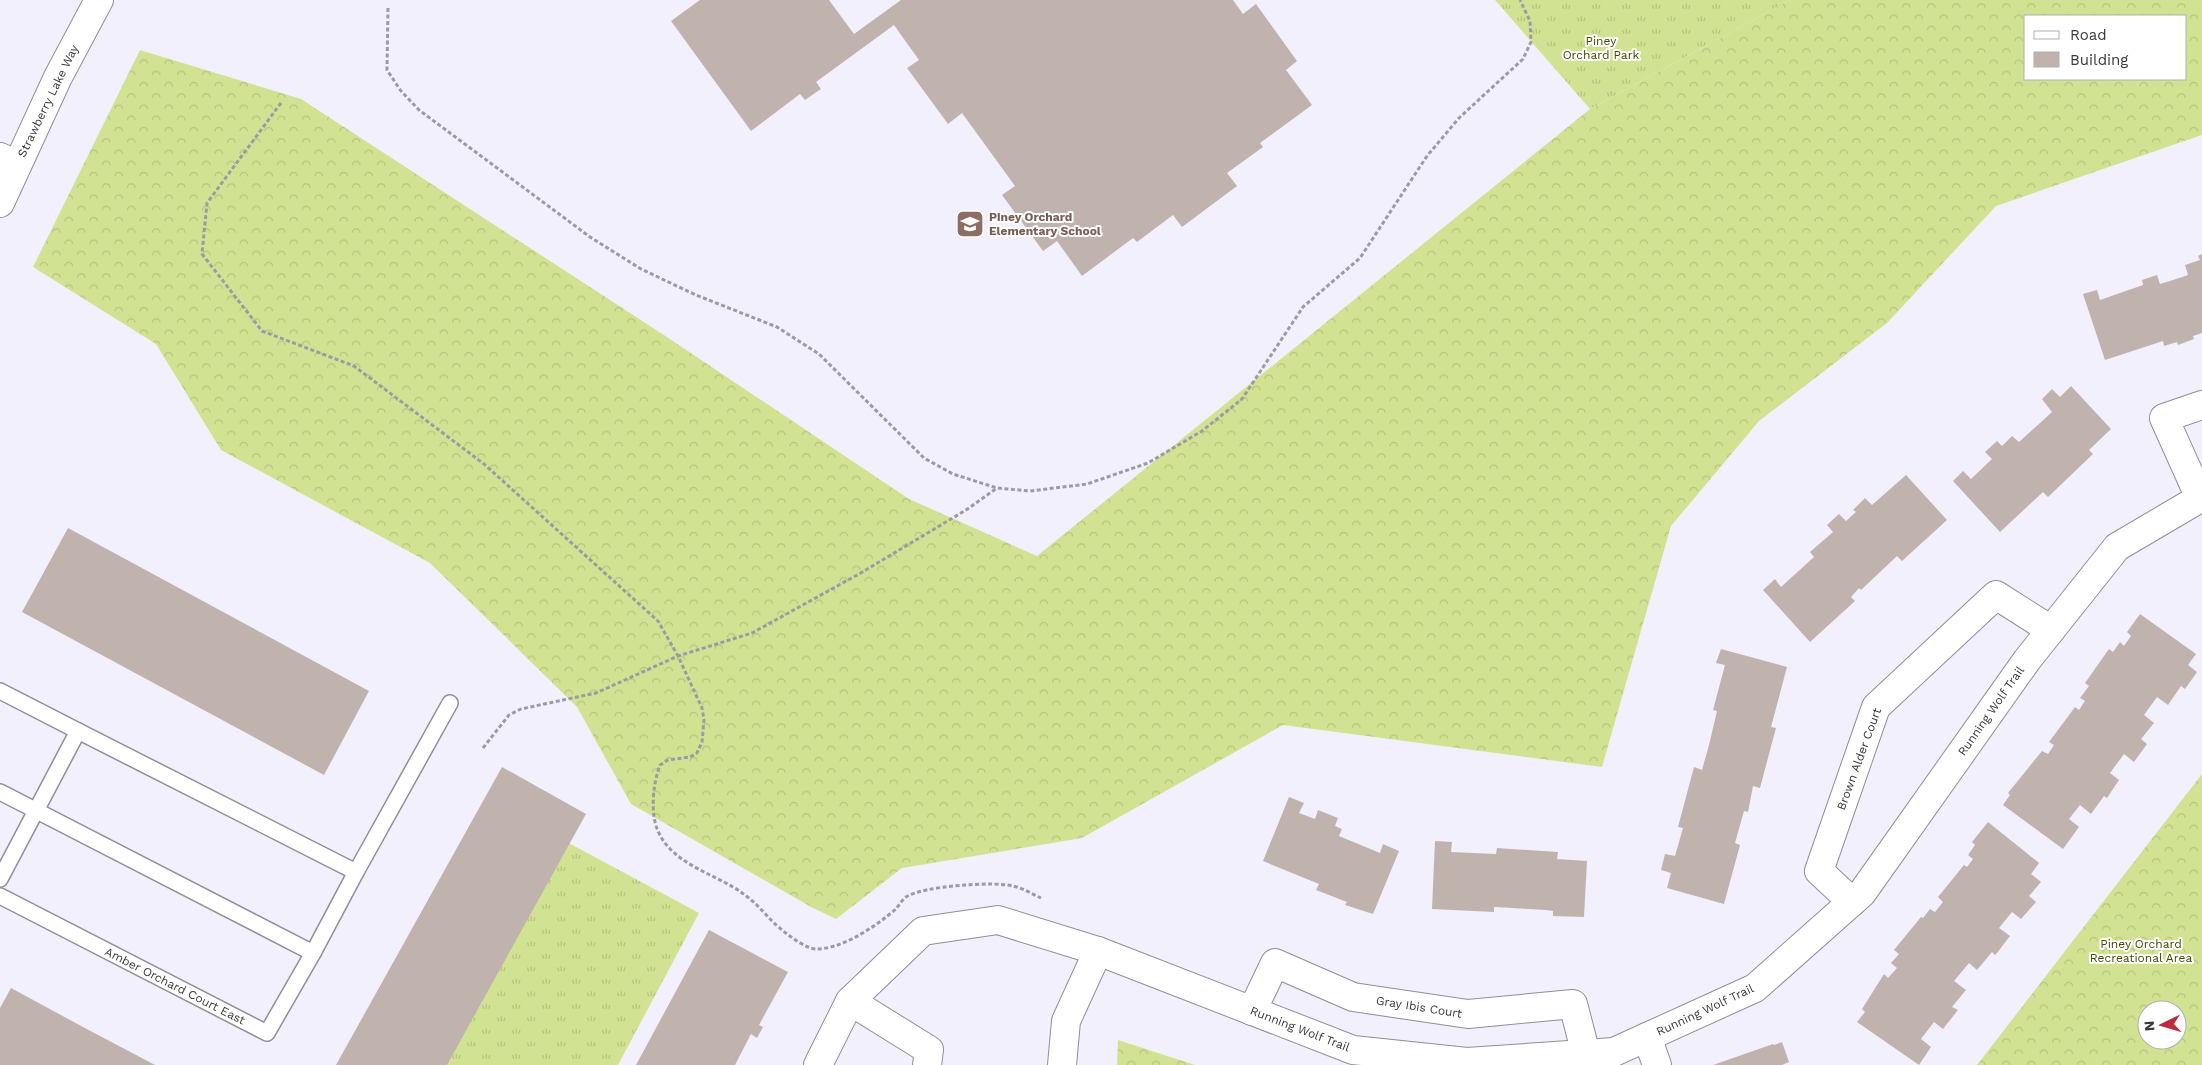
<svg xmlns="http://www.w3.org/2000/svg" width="2202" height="1065" font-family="'Work Sans',sans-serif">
	<defs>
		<pattern id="grass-tufts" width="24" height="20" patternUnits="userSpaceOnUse" patternTransform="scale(1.25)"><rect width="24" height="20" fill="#d1e392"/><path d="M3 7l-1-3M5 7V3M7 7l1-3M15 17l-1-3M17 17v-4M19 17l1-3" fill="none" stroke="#b4c47f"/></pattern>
		<pattern id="forest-crowns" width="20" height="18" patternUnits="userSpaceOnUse" patternTransform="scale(1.25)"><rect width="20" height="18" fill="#d1e392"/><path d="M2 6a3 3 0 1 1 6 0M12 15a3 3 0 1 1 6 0" fill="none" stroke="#b4c47f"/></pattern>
	</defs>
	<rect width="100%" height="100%" fill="#f2f0fc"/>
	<!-- grass -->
	<g fill="url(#grass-tufts)">
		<path d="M 1495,0 L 1790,0 L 1590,109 Z"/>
		<path d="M 565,841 L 699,913 L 618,1065 L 446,1065 Z"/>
	</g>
	<!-- forest -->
	<g fill="url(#forest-crowns)" fill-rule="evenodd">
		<path d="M 1790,0 L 2202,0 L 2202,135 L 1996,206 L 1887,323 L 1759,421 L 1671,526 L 1602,767 L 1283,725 L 1082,838 L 902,868 L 836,919 L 813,908 L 631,804 L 577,707 L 430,563 L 221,450 L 156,344 L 33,267 L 140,50 L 301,99 L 670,339 L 909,499 L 1037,556 L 1590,109 ZM 2026,16 L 2186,16 L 2186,79 L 2026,79 Z"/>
		<path d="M 2202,774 L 2202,1065 L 1977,1065 ZM 2147,1010 L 2177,1010 L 2177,1040 L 2147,1040 Z"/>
		<path d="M 1118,1040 L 1195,1065 L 1117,1065 Z"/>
	</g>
	<!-- building -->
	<g fill="#c0b3ae">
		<path d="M 700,0 L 829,0 L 854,34 L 901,0 L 1233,0 L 1243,14 L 1256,4 L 1297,61 L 1286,70 L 1312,105 L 1260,143 L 1263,147 L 1227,173 L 1237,186 L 1182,227 L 1173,215 L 1137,242 L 1133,238 L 1082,276 L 1057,241 L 1043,251 L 1002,195 L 1015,186 L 962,113 L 948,124 L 907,68 L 919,60 L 894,25 L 816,82 L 821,89 L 805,100 L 800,94 L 751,131 L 671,21 Z"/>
		<path d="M 2202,254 L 2202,333 L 2193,336 L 2194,339 L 2178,345 L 2177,342 L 2164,346 L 2163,341 L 2105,360 L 2083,294 L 2097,290 L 2100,300 L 2143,285 L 2142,280 L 2157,275 L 2160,284 L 2173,280 L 2188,275 L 2185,265 L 2200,260 L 2198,256 Z"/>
		<path d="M 2071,386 L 2111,429 L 2089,450 L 2093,454 L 2048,497 L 2043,492 L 2000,532 L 1953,481 L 1963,471 L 1971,479 L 1992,459 L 1985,452 L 1997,441 L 2002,446 L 2012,436 L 2019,442 L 2052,412 L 2042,399 L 2052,389 L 2060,397 Z"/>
		<path d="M 1906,475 L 1947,520 L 1902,561 L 1897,556 L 1861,590 L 1859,588 L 1851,597 L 1855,601 L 1810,642 L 1763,590 L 1775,579 L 1781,587 L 1814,557 L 1810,552 L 1833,532 L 1827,525 L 1839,514 L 1846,521 L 1856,512 L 1853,510 L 1865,498 L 1872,505 Z"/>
		<path d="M 68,528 L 369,691 L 324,775 L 22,612 Z"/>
		<path d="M 2140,614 L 2196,654 L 2188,665 L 2197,672 L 2185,689 L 2181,686 L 2168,705 L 2157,697 L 2144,715 L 2154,723 L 2141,739 L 2147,744 L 2134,762 L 2124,754 L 2110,773 L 2119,780 L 2107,798 L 2104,796 L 2091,814 L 2080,805 L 2069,819 L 2079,827 L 2063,849 L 2003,805 L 2010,795 L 2008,793 L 2042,751 L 2048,754 L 2054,745 L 2049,742 L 2075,707 L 2079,710 L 2085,701 L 2080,698 L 2089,686 L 2085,683 L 2109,649 L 2113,652 L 2120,642 L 2124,646 L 2131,636 L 2127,632 Z"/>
		<path d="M 1721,649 L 1787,667 L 1771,727 L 1776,728 L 1773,739 L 1760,788 L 1753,786 L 1748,812 L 1744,811 L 1735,843 L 1740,845 L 1724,904 L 1667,888 L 1671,873 L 1661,870 L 1665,854 L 1675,856 L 1683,828 L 1678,827 L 1694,767 L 1702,770 L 1709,745 L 1717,711 L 1713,710 L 1725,665 L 1716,663 Z"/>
		<path d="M 502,767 L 586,814 L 447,1065 L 336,1065 Z"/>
		<path d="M 1289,797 L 1304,803 L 1299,813 L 1315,819 L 1318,810 L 1338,818 L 1335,826 L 1342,829 L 1339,836 L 1380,853 L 1383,844 L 1399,851 L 1373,914 L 1345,905 L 1347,902 L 1316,890 L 1319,884 L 1263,861 Z"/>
		<path d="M 1988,822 L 2039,863 L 2031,874 L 2041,882 L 2029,896 L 2036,902 L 2021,919 L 2012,912 L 1999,928 L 2010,936 L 1997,953 L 1995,955 L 1992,952 L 1977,970 L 1969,963 L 1954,981 L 1966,990 L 1952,1007 L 1958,1010 L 1943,1029 L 1934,1022 L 1921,1039 L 1931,1047 L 1919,1065 L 1857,1022 L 1865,1012 L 1862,1009 L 1884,974 L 1888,978 L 1897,968 L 1891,963 L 1899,954 L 1894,950 L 1921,917 L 1923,918 L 1930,909 L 1935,912 L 1943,902 L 1938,897 L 1964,865 L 1967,867 L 1973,859 L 1968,855 L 1975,845 L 1972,842 Z"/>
		<path d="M 1435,841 L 1452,842 L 1451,852 L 1496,854 L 1497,848 L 1558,852 L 1557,859 L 1587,861 L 1584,917 L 1553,916 L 1553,911 L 1546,910 L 1494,907 L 1494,912 L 1432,909 Z"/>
		<path d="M 709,930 L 788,972 L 759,1025 L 763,1027 L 757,1038 L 751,1034 L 735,1065 L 636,1065 Z"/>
		<path d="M 11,988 L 83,1027 L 155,1065 L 0,1065 L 0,1008 Z"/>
		<path d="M 1782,1042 L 1789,1062 L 1782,1065 L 1713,1065 L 1773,1044 L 1774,1045 Z"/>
	</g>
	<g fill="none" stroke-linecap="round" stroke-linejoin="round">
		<defs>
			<g id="service">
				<path d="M 0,691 L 78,731"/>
				<path d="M 0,792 L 313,953 L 267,1033 L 0,896"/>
				<path d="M 0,879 L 78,731 L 356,872 L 450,703"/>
				<path d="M 313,953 L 356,872"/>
			</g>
			<g id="minor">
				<path d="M 0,157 L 17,165"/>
				<path d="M 2200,498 L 2164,418 L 2202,405"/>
				<path d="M 1852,902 L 1819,871 L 1876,707 L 1996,595 L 2051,630"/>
				<path d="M 850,1001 L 929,1050 L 927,1065"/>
				<path d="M 1252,1011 L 1275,963 L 1353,997 L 1468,1014 L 1573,1004 L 1586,1054"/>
				<path d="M 1647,1037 L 1657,1065"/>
				<path d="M 818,1065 L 850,1001 L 923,931 L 998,920 L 1098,951 L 1353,1050 L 1467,1062 L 1614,1052 L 1755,988 L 1862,893 L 2027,660 L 2117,547 L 2202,497"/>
				<path d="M 1062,1065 L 1066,1021 L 1098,951"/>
			</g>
			<path id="tertiary" d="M 0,203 L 58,77 L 99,0"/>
		</defs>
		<!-- service casing -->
		<use href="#service" stroke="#908e99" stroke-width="18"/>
		<!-- minor casing -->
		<use href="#minor" stroke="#908e99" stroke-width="30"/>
		<!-- tertiary casing -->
		<use href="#tertiary" stroke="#908e99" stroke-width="30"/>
		<!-- path -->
		<g stroke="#9c9ba3" stroke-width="3" stroke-dasharray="4 2.5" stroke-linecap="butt">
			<path d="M 388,8 L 387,70 L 401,91 L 419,110 L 590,237 L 641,269 L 696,295 L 777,327 L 819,354 L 924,458 L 953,474 L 997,488 L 1030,491 L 1087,484 L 1148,463 L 1202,431 L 1242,399 L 1303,307 L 1360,258 L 1427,156 L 1459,118 L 1523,59 L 1531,42 L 1530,21 L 1520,0"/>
			<path d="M 281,103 L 207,203 L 202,254 L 262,331 L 354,366 L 484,464 L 658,621 L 678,656 L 702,708 L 704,720 L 702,742 L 697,753 L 690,757 L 668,760 L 660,765 C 653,783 650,814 658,831 C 673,866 718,874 745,895 C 756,903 765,914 775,924 C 784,932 805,949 816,949 C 843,949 876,926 896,909 C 899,905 902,900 906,897 C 922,886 994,881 1013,886 C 1023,888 1032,894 1041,898"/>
			<path d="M 483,748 L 509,715 L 521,709 L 596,693 L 678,656 L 752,633 L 859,574 L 966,510 L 997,488"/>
		</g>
		<!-- service -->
		<use href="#service" stroke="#fff" stroke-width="15"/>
		<!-- minor -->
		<use href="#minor" stroke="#fff" stroke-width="28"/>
		<!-- tertiary -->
		<use href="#tertiary" stroke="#fff" stroke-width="28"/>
	</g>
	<!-- icons -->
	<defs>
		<symbol id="school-square" viewBox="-11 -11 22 22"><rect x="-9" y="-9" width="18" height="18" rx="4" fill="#8d6e63" stroke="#fff"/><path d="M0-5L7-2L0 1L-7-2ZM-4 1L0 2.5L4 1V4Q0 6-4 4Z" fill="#fff"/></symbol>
	</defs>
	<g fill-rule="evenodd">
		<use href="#school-square" x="954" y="208" width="32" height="32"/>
	</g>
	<g text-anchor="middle" stroke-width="4" stroke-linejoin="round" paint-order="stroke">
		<!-- park labels -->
		<g font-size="12" fill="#424d00" stroke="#fff">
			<text x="1601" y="45">Piney<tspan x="1601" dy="14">Orchard Park</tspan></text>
			<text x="2141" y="948">Piney Orchard<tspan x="2141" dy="14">Recreational Area</tspan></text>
		</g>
		<!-- street labels -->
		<g font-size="12" fill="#39393d" stroke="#fff">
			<text transform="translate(48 101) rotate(-64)" y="4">Strawberry Lake Way</text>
			<text transform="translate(1991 711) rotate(-55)" y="4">Running Wolf Trail</text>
			<text transform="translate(1859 759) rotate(-70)" y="4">Brown Alder Court</text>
			<text transform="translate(175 986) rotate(27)" y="4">Amber Orchard Court East</text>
			<text transform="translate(1419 1007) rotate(9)" y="4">Gray Ibis Court</text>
			<text transform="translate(1705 1010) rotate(-25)" y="4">Running Wolf Trail</text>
			<text transform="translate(1300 1029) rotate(21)" y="4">Running Wolf Trail</text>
		</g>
		<!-- education labels -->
		<g font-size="12" font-weight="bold" fill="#785e54" stroke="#fff" text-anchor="start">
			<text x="989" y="221">Piney Orchard<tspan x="989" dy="14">Elementary School</tspan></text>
		</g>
	</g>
	<!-- legend -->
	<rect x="2024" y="15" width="162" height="65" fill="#ffffff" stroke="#b0b0b1"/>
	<rect x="2034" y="31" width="25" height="8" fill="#ffffff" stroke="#b0b0b1"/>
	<text x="2070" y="40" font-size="15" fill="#39393d">Road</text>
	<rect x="2034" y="52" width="25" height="15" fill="#c0b3ae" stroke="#b0b0b1"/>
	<text x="2070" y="65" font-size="15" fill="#39393d">Building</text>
	<!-- north arrow -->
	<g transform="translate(2162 1025) rotate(265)"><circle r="24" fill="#ffffff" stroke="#b0b0b1"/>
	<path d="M0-4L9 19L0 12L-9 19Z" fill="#bd2c3d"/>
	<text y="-8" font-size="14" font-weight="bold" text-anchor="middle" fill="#39393d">N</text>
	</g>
</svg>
